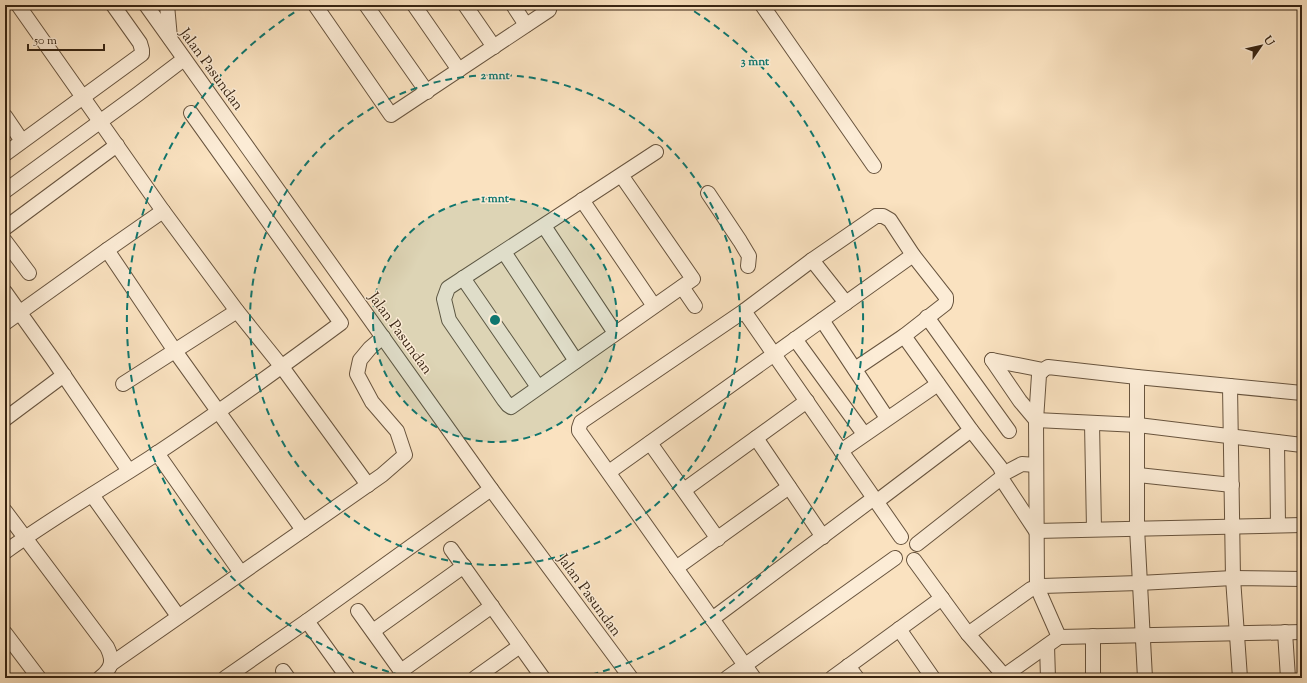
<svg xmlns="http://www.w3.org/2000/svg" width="1307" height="683" font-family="'Sorts Mill Goudy',serif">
	<rect width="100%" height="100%" fill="#fae2c0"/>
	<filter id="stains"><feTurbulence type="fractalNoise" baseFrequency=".005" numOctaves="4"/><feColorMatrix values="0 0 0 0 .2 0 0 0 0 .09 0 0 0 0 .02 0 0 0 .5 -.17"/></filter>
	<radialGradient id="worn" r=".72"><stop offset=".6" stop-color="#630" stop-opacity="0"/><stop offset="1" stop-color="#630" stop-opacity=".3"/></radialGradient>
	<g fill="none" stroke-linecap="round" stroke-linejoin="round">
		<defs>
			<g id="minor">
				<path d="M 18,5 L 163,211 L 237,311 L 282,367 L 368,485"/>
				<path d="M 146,5 L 491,489 L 631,678"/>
				<path d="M 167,5 L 170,38"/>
				<path d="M 315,5 L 391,115 L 549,10 L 550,5"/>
				<path d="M 366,5 L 427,92"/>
				<path d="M 414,5 L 459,70"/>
				<path d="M 465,5 L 494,47"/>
				<path d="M 513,5 L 526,25"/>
				<path d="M 762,5 L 874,166"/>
				<path d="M 5,116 L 22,141"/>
				<path d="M 5,154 L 142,54 L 142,50 L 140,43 L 113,5"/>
				<path d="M 621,175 L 693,279 L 511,407 L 508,405 L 504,400 L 449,320 L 444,299 L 448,288 L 656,152"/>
				<path d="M 5,191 L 138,94 L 184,59"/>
				<path d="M 708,193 L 740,241 L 749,256 L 748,266"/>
				<path d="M 582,200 L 654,306"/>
				<path d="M 544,226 L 615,333"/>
				<path d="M 5,228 L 117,145"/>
				<path d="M 5,241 L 29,273"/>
				<path d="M 107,250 L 175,351 L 303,530"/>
				<path d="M 504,252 L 576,361"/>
				<path d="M 812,260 L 846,303"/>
				<path d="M 463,278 L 538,387"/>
				<path d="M 682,287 L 695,306"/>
				<path d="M 5,292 L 52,358 L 129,471"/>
				<path d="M 744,311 L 901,537"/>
				<path d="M 927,317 L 1009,431"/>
				<path d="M 822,320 L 887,418"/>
				<path d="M 5,323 L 107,250 L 163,211"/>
				<path d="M 904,336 L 971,430 L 1000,467 L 1003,474 L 1001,478 L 917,544"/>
				<path d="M 795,339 L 864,434"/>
				<path d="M 992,360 L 1020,401 L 1036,420 L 1138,425 L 1302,445"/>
				<path d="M 992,360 L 1043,370 L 1048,367 L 1137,377 L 1302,393"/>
				<path d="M 1043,370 L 1039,375 L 1036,420 L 1037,587 L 1059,637"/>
				<path d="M 1137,377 L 1137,528 L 1145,678"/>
				<path d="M 123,384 L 237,311"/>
				<path d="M 1230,386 L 1233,578 L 1240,678"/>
				<path d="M 5,419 L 64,375"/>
				<path d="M 1092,423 L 1094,529"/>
				<path d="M 756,438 L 823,537"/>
				<path d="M 1277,442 L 1278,525"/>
				<path d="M 650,443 L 718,539"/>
				<path d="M 841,451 L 938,384"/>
				<path d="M 157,453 L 241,573"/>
				<path d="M 609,472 L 913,255"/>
				<path d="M 1003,474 L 1022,464 L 1036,465"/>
				<path d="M 1138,475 L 1232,485"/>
				<path d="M 1001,478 L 1036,531 L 1302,525"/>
				<path d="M 684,490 L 807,401"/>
				<path d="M 92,495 L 178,616"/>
				<path d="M 876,502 L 971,430"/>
				<path d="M 5,511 L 107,647 C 114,661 112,668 100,678"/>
				<path d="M 451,549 L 543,678"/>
				<path d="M 5,552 C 52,518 102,489 150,458 C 215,415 279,369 341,323 L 191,113"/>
				<path d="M 914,560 L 968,634 L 1006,678"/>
				<path d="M 676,568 L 789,487"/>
				<path d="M 358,611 L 406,678"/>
				<path d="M 712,619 L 874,498"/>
				<path d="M 307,621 L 348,678"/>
				<path d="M 899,629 L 933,678"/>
				<path d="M 373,631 L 464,566"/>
				<path d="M 1285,632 L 1288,678"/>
				<path d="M 5,633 L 39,678"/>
				<path d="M 968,634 L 1031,589 L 1042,586 L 1139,583 L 1233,578 L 1302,579"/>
				<path d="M 1093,636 L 1093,678"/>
				<path d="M 1047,646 L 1048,678"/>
				<path d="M 111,664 L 382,475 L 405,455 L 397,431 L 372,402 L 357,374 L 360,360 L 370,348 L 383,337"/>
				<path d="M 848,666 L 857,678"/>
				<path d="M 283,671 L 288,678"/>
				<path d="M 401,671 L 492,606"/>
				<path d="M 1004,676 L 1059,637 L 1302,632"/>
				<path d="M 225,678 L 307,621 L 491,489"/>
				<path d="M 475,678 L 520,646"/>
				<path d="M 727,678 L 895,558"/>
				<path d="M 754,678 L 579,431 L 579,428 L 581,422 L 744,311 L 812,260 L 876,216 L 883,216 L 890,220 L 913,255 L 946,297 L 946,301 L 945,304 L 904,336 L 855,369"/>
				<path d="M 832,678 L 942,598"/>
			</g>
		</defs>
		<!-- minor casing -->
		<use href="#minor" stroke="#68543e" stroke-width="16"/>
		<!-- minor -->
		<use href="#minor" stroke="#fcecd6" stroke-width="14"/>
	</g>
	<!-- distance rings -->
	<circle cx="495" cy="320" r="122" fill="#0f766e" fill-opacity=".12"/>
	<g fill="none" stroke="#0f766e" stroke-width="2" stroke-dasharray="7 5">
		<circle cx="495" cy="320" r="122"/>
		<circle cx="495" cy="320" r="245"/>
		<path d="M412 678A367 367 0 0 1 306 5M684 5A367 367 0 0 1 578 678"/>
	</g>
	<g text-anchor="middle" stroke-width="3" stroke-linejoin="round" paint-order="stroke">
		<!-- street labels -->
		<g font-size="15" fill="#382513" stroke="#fcecd6">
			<text transform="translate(212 69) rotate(54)" y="5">Jalan Pasundan</text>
			<text transform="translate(401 333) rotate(54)" y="5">Jalan Pasundan</text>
			<text transform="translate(590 595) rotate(54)" y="5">Jalan Pasundan</text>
		</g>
	</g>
	<circle cx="495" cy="320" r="6" fill="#0f766e" stroke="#fcecd6" stroke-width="2"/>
	<g font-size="12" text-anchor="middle" font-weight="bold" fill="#0f766e" stroke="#fcecd6" stroke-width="3" stroke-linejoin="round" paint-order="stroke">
		<text x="755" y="65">3 mnt</text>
		<text x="495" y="79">2 mnt</text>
		<text x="495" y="202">1 mnt</text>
	</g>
	<!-- margin -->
	<rect width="1307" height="683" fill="none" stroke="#fae2c0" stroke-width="20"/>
	<rect x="6" y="6" width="1295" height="671" fill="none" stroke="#382513" stroke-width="2"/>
	<rect x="10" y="10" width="1287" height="663" fill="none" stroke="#382513"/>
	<!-- north arrow -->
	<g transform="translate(1261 46) rotate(56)" stroke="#fcecd6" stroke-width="3" paint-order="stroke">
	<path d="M0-3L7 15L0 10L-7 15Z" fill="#382513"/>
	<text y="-6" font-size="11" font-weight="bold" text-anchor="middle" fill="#382513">U</text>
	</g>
	<!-- scale -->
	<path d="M28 44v6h76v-6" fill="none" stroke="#382513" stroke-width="2"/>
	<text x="34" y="44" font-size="12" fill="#382513" stroke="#fcecd6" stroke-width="3" paint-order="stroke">50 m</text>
	<rect width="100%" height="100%" filter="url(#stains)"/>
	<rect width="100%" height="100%" fill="url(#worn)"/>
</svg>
